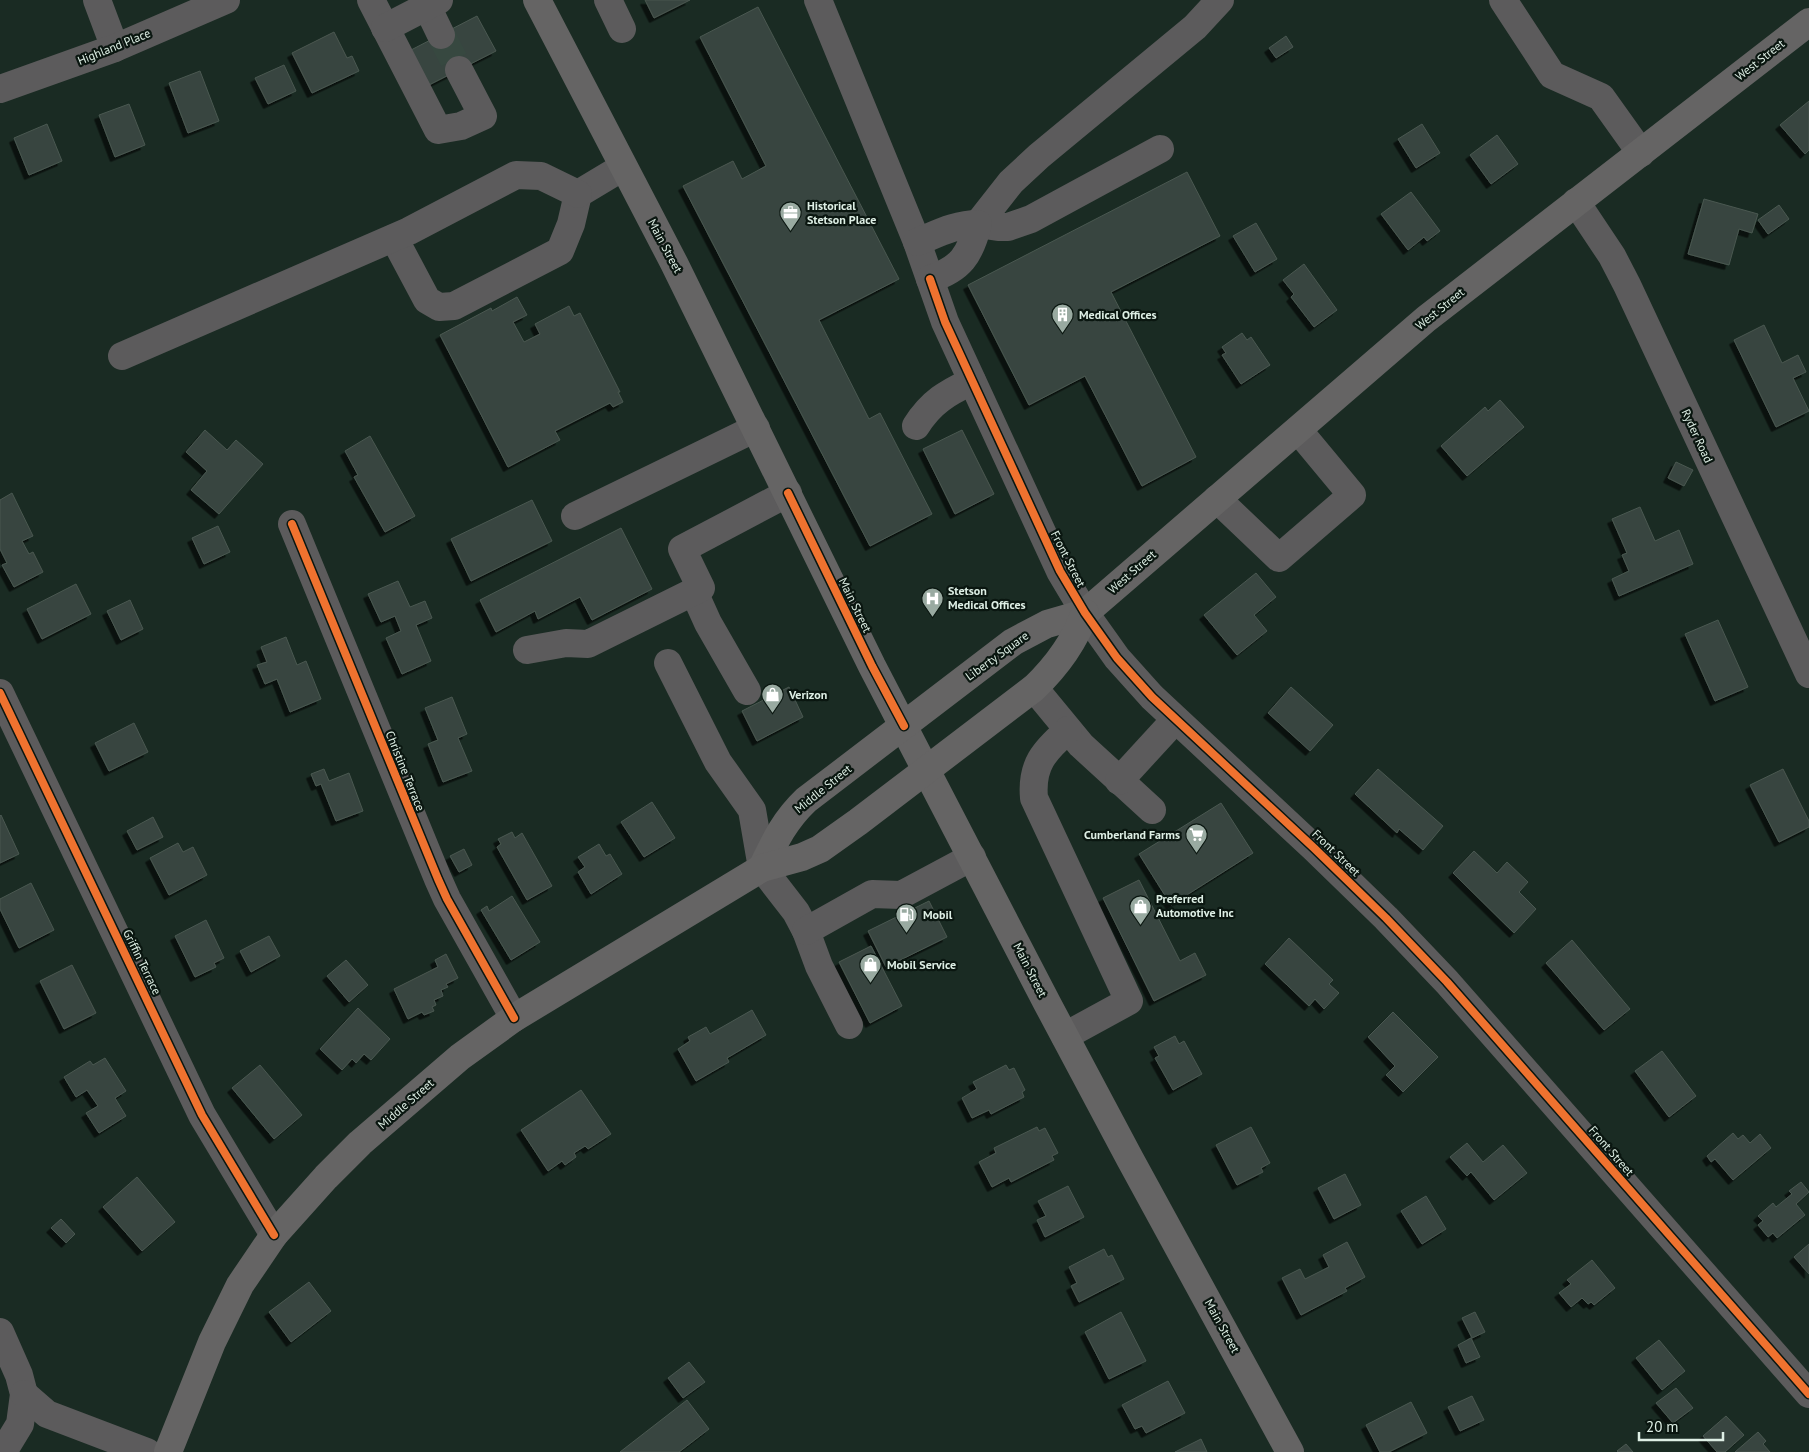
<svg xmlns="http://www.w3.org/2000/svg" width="1809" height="1452" font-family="'PT Sans',sans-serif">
	<defs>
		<filter id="shadow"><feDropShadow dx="-4.5" dy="4.5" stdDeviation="0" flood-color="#0009"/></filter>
	</defs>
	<rect width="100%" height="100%" fill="#1a2b23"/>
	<!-- building -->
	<g fill="#38453f" stroke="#4a5851" filter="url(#shadow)">
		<path d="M 645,0 L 690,0 L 654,18 Z"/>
		<path d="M 758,7 L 899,279 L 819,320 L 869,419 L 880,413 L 932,514 L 870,546 L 683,186 L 733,161 L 742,179 L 766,166 L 700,37 Z"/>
		<path d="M 477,16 L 496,51 L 429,85 L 411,50 Z"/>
		<path d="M 334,32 L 347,58 L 352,56 L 359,71 L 312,93 L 292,53 Z"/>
		<path d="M 1286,36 L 1293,47 L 1276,58 L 1269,48 Z"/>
		<path d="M 284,65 L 296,91 L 268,104 L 255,78 Z"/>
		<path d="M 200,71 L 219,121 L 188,133 L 169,83 Z"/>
		<path d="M 1809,101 L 1809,150 L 1805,154 L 1780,125 Z"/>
		<path d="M 129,104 L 145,145 L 115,157 L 99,115 Z"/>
		<path d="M 47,124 L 62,161 L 29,175 L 14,138 Z"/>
		<path d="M 1422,124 L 1440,153 L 1416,168 L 1398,139 Z"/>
		<path d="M 1497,135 L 1518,164 L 1491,184 L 1470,155 Z"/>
		<path d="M 1187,172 L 1220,236 L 1111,292 L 1196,457 L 1142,486 L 1085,376 L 1029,405 L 968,285 Z"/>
		<path d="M 1411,192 L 1440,231 L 1427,241 L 1424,237 L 1408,250 L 1381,214 Z"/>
		<path d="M 1704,199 L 1758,214 L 1752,233 L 1739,229 L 1729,265 L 1688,254 Z"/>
		<path d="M 1779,205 L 1789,219 L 1768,234 L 1758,220 Z"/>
		<path d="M 1256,223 L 1277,259 L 1255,272 L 1233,236 Z"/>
		<path d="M 1304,264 L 1337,310 L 1314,327 L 1291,297 L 1294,294 L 1283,280 Z"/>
		<path d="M 517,297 L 527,315 L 513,322 L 524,342 L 540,334 L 535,324 L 569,306 L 574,316 L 580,313 L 620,392 L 618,392 L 623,402 L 613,407 L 610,403 L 555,431 L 560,440 L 508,467 L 440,335 L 491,308 L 492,311 Z"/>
		<path d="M 1764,325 L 1782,363 L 1798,355 L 1806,372 L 1793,378 L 1809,411 L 1776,427 L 1734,340 Z"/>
		<path d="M 1242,333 L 1247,340 L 1251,337 L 1270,365 L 1241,384 L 1222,355 L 1226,353 L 1222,347 Z"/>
		<path d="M 1500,400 L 1524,427 L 1467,476 L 1441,446 L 1485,407 L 1488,411 Z"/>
		<path d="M 205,430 L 227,450 L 236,440 L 263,464 L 219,514 L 191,490 L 207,471 L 186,452 Z"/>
		<path d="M 962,430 L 994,494 L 955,514 L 923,449 Z"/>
		<path d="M 370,436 L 415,516 L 385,532 L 354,477 L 358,475 L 345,451 Z"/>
		<path d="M 1676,462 L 1693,470 L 1684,486 L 1668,478 Z"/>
		<path d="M 12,493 L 33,536 L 22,541 L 29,554 L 33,552 L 43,572 L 14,587 L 2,565 L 7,563 L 0,549 L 0,500 Z"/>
		<path d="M 532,500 L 552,541 L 471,581 L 451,539 Z"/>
		<path d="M 1640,507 L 1655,541 L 1679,530 L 1693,564 L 1619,596 L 1612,579 L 1629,571 L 1622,555 L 1627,553 L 1612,519 Z"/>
		<path d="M 218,526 L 230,552 L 204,564 L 192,538 Z"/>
		<path d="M 621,528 L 652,589 L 592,620 L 580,597 L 538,619 L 535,611 L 496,632 L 480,600 Z"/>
		<path d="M 1256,573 L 1276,597 L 1254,615 L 1267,631 L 1237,655 L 1204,615 Z"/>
		<path d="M 398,581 L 410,607 L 425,601 L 432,618 L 416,625 L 431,661 L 402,674 L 386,638 L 401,631 L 395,616 L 381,622 L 368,594 Z"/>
		<path d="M 76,584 L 91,614 L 42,639 L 27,609 Z"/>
		<path d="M 130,600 L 143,629 L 121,640 L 107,611 Z"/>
		<path d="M 1718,620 L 1748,687 L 1715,701 L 1685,634 Z"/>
		<path d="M 286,637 L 297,665 L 306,661 L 321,699 L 290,712 L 277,679 L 265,684 L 257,665 L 267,662 L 261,647 Z"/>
		<path d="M 789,687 L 803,717 L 757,741 L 742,711 Z"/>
		<path d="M 1291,687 L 1333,725 L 1310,751 L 1268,713 Z"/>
		<path d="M 452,697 L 467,734 L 458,738 L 472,771 L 443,782 L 428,744 L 438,740 L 425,708 Z"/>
		<path d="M 134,723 L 148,752 L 109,771 L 95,743 Z"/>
		<path d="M 324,769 L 329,781 L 349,773 L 363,811 L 336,821 L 321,784 L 316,786 L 311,774 Z"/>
		<path d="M 1378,769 L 1443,826 L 1423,850 L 1399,829 L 1397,833 L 1355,794 Z"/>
		<path d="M 1783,769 L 1809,821 L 1809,827 L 1779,842 L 1750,785 Z"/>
		<path d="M 652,802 L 675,838 L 644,857 L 621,822 Z"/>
		<path d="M 1221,803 L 1253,853 L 1171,905 L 1139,854 Z"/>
		<path d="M 1,815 L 19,854 L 0,863 L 0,816 Z"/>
		<path d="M 153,817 L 163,837 L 137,850 L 127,831 Z"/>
		<path d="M 512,832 L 515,838 L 522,833 L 552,886 L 527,900 L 497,847 L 501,844 L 498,839 Z"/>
		<path d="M 178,843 L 183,852 L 193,847 L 207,875 L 169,895 L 150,858 Z"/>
		<path d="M 599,844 L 606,856 L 610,854 L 622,874 L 591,894 L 578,872 L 585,867 L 578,857 Z"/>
		<path d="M 464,849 L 472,865 L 459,872 L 450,856 Z"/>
		<path d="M 1474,851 L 1497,873 L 1507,862 L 1528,882 L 1519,892 L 1536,909 L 1514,933 L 1453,873 Z"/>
		<path d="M 1139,880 L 1180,961 L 1195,953 L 1206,975 L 1154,1001 L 1103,898 Z"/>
		<path d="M 31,883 L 54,930 L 19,948 L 0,909 L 0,899 Z"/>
		<path d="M 512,896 L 540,942 L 511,960 L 481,910 L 487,906 L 489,911 Z"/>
		<path d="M 929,901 L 947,937 L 886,967 L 868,931 Z"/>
		<path d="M 206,920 L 224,958 L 214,963 L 216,967 L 195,977 L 175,936 Z"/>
		<path d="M 269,936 L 280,956 L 251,972 L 240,951 Z"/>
		<path d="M 1289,938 L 1333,980 L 1329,984 L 1339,993 L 1324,1009 L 1315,999 L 1309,1006 L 1265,964 Z"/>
		<path d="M 1572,940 L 1630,1009 L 1604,1030 L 1546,963 Z"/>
		<path d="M 871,946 L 902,1006 L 870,1023 L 839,962 Z"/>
		<path d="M 446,954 L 458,978 L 446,984 L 448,987 L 441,990 L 443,996 L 434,1000 L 436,1005 L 432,1007 L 434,1011 L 424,1015 L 422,1012 L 408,1019 L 394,989 L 438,967 L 435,960 Z"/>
		<path d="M 346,960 L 368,985 L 349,1002 L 327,976 Z"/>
		<path d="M 72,965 L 96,1013 L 64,1029 L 40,981 Z"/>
		<path d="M 358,1008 L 390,1039 L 371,1060 L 364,1054 L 356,1063 L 352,1059 L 342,1070 L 320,1049 Z"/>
		<path d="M 752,1010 L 766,1035 L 727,1058 L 729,1062 L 696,1081 L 678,1049 L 690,1041 L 688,1037 L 706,1027 L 710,1034 Z"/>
		<path d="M 1393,1012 L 1438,1057 L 1403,1092 L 1386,1075 L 1395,1066 L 1368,1037 Z"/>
		<path d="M 1175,1036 L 1179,1044 L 1184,1041 L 1202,1074 L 1173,1090 L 1155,1058 L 1159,1056 L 1154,1047 Z"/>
		<path d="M 1662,1051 L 1696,1096 L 1669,1117 L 1635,1071 Z"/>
		<path d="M 105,1058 L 126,1091 L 115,1098 L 126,1116 L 99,1133 L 86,1113 L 98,1106 L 87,1090 L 76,1097 L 64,1077 L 90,1061 L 93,1065 Z"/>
		<path d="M 260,1065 L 302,1115 L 274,1139 L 232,1088 Z"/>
		<path d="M 1006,1065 L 1009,1070 L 1014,1068 L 1025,1090 L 1022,1092 L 1024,1097 L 991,1114 L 989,1110 L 972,1118 L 962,1098 L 977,1089 L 973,1082 Z"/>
		<path d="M 581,1090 L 611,1134 L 588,1149 L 585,1146 L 574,1153 L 576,1157 L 565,1165 L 562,1161 L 548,1171 L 521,1130 Z"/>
		<path d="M 1037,1127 L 1039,1131 L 1045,1128 L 1058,1153 L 1052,1156 L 1054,1160 L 1011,1182 L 1009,1178 L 992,1187 L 979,1162 L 996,1153 L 994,1148 Z"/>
		<path d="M 1251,1127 L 1270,1163 L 1261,1168 L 1263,1172 L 1237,1185 L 1216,1145 Z"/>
		<path d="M 1733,1133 L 1738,1139 L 1743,1135 L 1750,1143 L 1760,1134 L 1771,1148 L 1733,1180 L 1715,1159 L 1711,1162 L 1707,1156 Z"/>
		<path d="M 1467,1143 L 1483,1162 L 1503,1145 L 1527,1173 L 1494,1200 L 1471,1172 L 1467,1176 L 1450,1157 Z"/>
		<path d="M 1345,1174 L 1361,1205 L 1334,1219 L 1318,1188 Z"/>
		<path d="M 137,1177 L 175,1222 L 142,1251 L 103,1207 Z"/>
		<path d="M 1801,1182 L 1809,1192 L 1796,1204 L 1805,1215 L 1777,1238 L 1773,1233 L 1768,1237 L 1758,1225 L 1763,1221 L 1758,1216 L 1773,1203 L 1776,1207 L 1792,1194 L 1789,1191 Z"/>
		<path d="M 1068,1186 L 1084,1217 L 1045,1237 L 1037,1220 L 1046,1216 L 1038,1201 Z"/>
		<path d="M 1426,1196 L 1446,1229 L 1422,1244 L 1401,1211 Z"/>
		<path d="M 61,1219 L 75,1234 L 66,1243 L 51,1228 Z"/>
		<path d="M 1347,1242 L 1365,1277 L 1345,1288 L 1347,1291 L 1301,1315 L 1282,1278 L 1300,1269 L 1305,1279 L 1329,1267 L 1323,1255 Z"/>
		<path d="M 1809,1244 L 1809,1274 L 1794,1257 Z"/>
		<path d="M 1104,1249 L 1108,1257 L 1112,1255 L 1124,1279 L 1079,1302 L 1071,1286 L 1077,1283 L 1069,1267 Z"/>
		<path d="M 1592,1260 L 1615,1288 L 1594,1305 L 1591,1302 L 1588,1304 L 1582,1298 L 1571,1307 L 1559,1293 L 1571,1284 L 1567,1280 Z"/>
		<path d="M 309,1282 L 331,1311 L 291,1342 L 269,1312 Z"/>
		<path d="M 1121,1312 L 1146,1361 L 1109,1379 L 1085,1332 Z"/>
		<path d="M 1475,1312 L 1485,1332 L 1472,1338 L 1462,1318 Z"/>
		<path d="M 1471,1338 L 1480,1357 L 1466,1363 L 1458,1345 Z"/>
		<path d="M 1659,1340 L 1685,1371 L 1662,1390 L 1636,1358 Z"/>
		<path d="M 689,1362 L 705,1382 L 683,1398 L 668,1378 Z"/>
		<path d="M 1168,1381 L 1185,1413 L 1146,1433 L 1142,1426 L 1135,1429 L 1122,1405 Z"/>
		<path d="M 1676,1388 L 1693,1408 L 1673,1423 L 1656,1403 Z"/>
		<path d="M 1472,1396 L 1484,1420 L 1460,1431 L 1448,1407 Z"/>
		<path d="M 687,1400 L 709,1429 L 679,1452 L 620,1452 Z"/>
		<path d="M 1411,1402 L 1427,1433 L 1389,1452 L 1380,1452 L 1366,1425 Z"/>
		<path d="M 1726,1416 L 1744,1435 L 1725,1452 L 1717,1452 L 1703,1436 Z"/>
		<path d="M 1758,1432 L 1766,1441 L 1763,1444 L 1770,1452 L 1735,1452 Z"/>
		<path d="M 1201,1439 L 1207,1452 L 1175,1452 Z"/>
		<path d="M 1626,1444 L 1633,1452 L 1618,1452 L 1617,1451 Z"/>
	</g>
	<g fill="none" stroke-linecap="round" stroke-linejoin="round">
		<!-- minor-tunnel -->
		<path stroke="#374840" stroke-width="28" stroke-dasharray="28 14" stroke-linecap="butt" d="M 441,35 L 459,70"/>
		<!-- minor -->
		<g stroke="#5c5b5c" stroke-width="28">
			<path d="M 97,0 L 115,48"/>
			<path d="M 371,0 L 438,130 L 461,126 L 483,116 L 459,70"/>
			<path d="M 424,0 L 441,35"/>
			<path d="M 608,0 L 622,29"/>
			<path d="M 818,0 L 917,242 L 945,322 L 1060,571 L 1085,613 L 1117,658 L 1152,697 L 1314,848 L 1386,918 L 1447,982 L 1809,1394"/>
			<path d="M 1503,0 L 1552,75 L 1601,97 L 1641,153"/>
			<path d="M 385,28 L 439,0"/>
			<path d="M 0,89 L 115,48 L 226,0"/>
			<path d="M 1160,149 L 1031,219 L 1008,227 L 998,227 L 978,224 L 1011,182 L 1039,156 L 1195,27 L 1220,0"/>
			<path d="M 1576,202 L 1612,256 L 1627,285 L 1809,674"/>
			<path d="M 394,238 L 427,300 L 439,307 L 454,306 L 560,251 L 571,224 L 578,194 L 623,167"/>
			<path d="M 917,242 C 937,234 955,224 978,224 C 970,255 961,269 930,279"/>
			<path d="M 122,356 L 409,231 L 516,175 L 541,176 L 578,194"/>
			<path d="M 916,426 C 931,402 947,393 972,381"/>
			<path d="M 1217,499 L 1279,558 L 1352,495 L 1298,430"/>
			<path d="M 575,516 L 756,428"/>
			<path d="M 292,524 L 438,879 L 447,899 L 514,1018"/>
			<path d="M 694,592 L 708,623 L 747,691"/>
			<path d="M 527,650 L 566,643 L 588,644 L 701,588 L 682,549 L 788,493"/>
			<path d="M 668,663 L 718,762 L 752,810 L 762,868 L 796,912 L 806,931 L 819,966 L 849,1025"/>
			<path d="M 1034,688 L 1081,745 L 1152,810"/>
			<path d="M 0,693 L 202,1115 L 274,1235"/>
			<path d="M 1119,781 L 1175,720"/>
			<path d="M 806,931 L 872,894 L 901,895 L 972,857"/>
			<path d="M 1065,1036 L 1129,1001 L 1034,798 C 1031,765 1044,751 1068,730"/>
			<path d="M 0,1332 L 19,1375 L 24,1394 L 20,1424 L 3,1452"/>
			<path d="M 24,1394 L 47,1414 L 147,1452"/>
		</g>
		<!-- major -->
		<g stroke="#656464" stroke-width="28">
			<path d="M 537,0 L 674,263 L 872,666 L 1047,1003 L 1130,1159 L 1290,1452"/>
			<path d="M 762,868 C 775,841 784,821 806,800 L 1013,642 L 1047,624 L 1085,613 L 1426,319 L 1809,22"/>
			<path d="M 168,1452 L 212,1342 L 240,1285 L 274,1235 L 326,1177 L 360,1143 L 460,1057 L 514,1018 L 762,868 L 802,857 L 820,849 L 858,822 L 1034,688 C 1057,666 1074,643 1085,613"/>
		</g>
		<defs>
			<g id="cycleway">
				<path d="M 930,279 L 945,322 L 1060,571 L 1085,613 L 1117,658 L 1152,697 L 1314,848 L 1386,918 L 1447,982 L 1809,1394"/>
				<path d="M 788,493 L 872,666 L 904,726"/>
				<path d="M 292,524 L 438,879 L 447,899 L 514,1018"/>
				<path d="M 0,693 L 202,1115 L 274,1235"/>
			</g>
		</defs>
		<!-- cycleway casing -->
		<use href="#cycleway" stroke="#0a1610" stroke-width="11"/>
		<!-- cycleway -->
		<use href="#cycleway" stroke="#ef722f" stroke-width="8"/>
	</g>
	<!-- icons -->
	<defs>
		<symbol id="office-pin" viewBox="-11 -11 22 30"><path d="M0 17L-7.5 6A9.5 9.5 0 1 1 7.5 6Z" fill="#99aaa1" stroke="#0a1610"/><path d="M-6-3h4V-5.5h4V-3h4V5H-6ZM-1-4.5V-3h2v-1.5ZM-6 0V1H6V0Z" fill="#fff"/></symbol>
		<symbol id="building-pin" viewBox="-11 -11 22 30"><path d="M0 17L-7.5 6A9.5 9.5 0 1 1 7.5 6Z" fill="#99aaa1" stroke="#0a1610"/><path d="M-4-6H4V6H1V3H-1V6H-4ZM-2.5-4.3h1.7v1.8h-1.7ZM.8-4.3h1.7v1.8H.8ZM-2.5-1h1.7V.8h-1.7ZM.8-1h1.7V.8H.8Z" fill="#fff"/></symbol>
		<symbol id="hospital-pin" viewBox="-11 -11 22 30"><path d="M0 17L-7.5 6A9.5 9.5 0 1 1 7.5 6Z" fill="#99aaa1" stroke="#0a1610"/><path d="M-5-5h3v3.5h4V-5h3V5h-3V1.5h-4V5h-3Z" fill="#fff"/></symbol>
		<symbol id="shop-pin" viewBox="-11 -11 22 30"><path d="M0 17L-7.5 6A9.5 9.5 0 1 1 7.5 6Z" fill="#99aaa1" stroke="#0a1610"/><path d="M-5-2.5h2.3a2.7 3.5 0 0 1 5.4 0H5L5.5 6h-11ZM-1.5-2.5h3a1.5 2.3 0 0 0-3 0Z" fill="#fff"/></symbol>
		<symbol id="supermarket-pin" viewBox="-11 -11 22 30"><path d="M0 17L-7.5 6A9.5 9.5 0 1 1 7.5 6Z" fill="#99aaa1" stroke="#0a1610"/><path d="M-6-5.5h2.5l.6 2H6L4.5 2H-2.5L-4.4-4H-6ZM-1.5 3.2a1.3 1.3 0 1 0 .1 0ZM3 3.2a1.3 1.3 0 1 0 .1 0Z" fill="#fff"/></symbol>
		<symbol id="fuel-pin" viewBox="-11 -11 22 30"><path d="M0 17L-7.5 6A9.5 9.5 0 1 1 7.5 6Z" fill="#99aaa1" stroke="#0a1610"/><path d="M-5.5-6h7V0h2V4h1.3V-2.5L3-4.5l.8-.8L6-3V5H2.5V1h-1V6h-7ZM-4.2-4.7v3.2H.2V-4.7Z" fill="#fff"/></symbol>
	</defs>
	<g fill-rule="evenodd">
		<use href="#office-pin" x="778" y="200" width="25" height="34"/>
		<use href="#building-pin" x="1050" y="302" width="25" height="34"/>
		<use href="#hospital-pin" x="920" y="586" width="25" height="34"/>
		<use href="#shop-pin" x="760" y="682" width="25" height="34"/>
		<use href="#supermarket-pin" x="1184" y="822" width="25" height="34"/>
		<use href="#shop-pin" x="1128" y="894" width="25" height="34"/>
		<use href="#fuel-pin" x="894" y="902" width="25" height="34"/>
		<use href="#shop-pin" x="858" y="952" width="25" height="34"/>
	</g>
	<g text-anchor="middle" stroke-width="4.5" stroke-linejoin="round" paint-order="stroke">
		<!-- street labels -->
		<g font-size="12" fill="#deefe5" stroke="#0a1610">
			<text transform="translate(114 47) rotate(-22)" y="4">Highland Place</text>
			<text transform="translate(1760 60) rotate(-38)" y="4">West Street</text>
			<text transform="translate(665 246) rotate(62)" y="4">Main Street</text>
			<text transform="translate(1440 309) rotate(-39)" y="4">West Street</text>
			<text transform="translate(1697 436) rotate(65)" y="4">Ryder Road</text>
			<text transform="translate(1068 559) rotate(63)" y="4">Front Street</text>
			<text transform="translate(1132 572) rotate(-41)" y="4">West Street</text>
			<text transform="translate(855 605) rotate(64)" y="4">Main Street</text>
			<text transform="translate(997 656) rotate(-36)" y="4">Liberty Square</text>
			<text transform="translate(405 771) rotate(68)" y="4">Christine Terrace</text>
			<text transform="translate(823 789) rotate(-39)" y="4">Middle Street</text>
			<text transform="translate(1336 853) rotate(44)" y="4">Front Street</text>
			<text transform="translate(142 962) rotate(64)" y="4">Griffin Terrace</text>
			<text transform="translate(1030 970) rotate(63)" y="4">Main Street</text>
			<text transform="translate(406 1104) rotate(-41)" y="4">Middle Street</text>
			<text transform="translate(1611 1151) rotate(49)" y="4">Front Street</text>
			<text transform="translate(1222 1326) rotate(61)" y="4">Main Street</text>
		</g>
		<!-- poi labels -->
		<g font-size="12" font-weight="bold" fill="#deefe5" stroke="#0a1610" text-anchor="start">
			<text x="807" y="210">Historical<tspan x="807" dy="14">Stetson Place</tspan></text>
			<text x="1079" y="319">Medical Offices</text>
			<text x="948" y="595">Stetson<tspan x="948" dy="14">Medical Offices</tspan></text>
			<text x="789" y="699">Verizon</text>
			<text x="1180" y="839" text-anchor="end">Cumberland Farms</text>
			<text x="1156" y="903">Preferred<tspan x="1156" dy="14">Automotive Inc</tspan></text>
			<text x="923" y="919">Mobil</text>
			<text x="887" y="969">Mobil Service</text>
		</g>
	</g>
	<!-- scale -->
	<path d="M1639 1432v8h84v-8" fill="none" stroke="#deefe5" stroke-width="2.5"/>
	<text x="1646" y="1432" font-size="15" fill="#deefe5" stroke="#0a1610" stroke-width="4" paint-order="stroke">20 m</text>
</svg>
